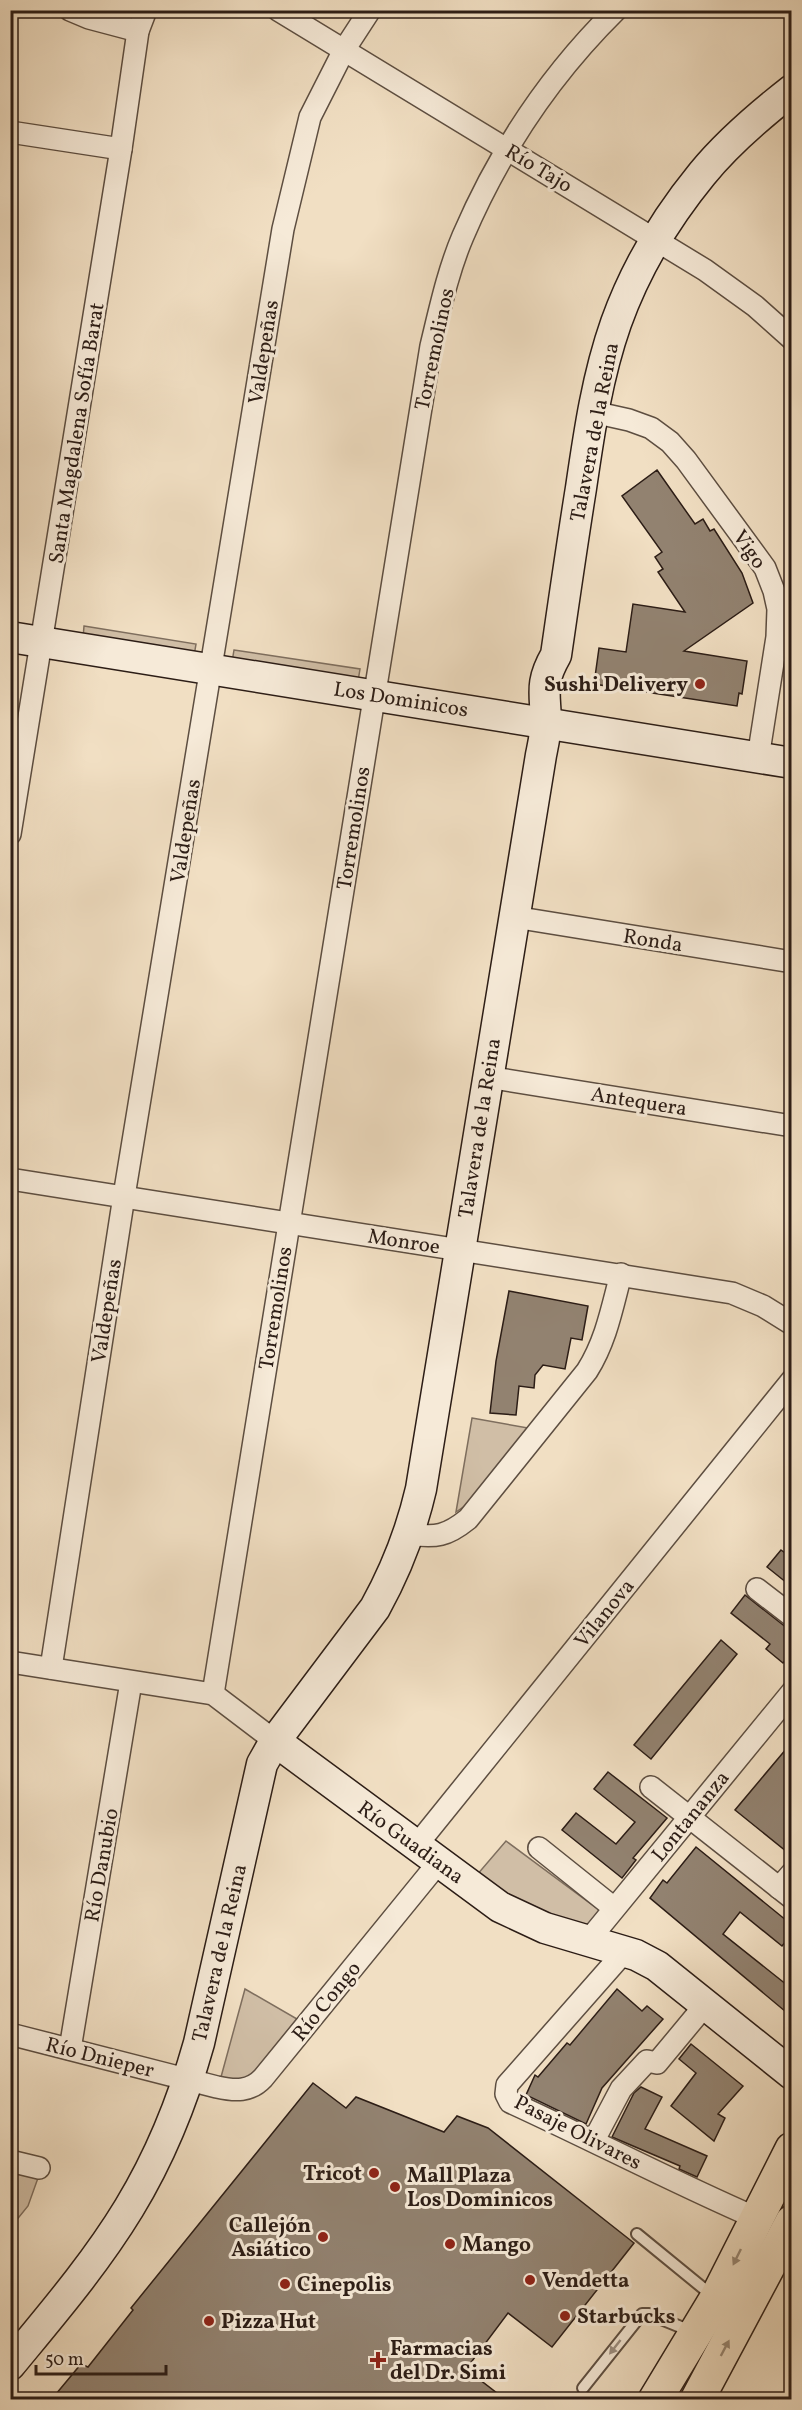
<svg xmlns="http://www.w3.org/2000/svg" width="802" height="2410" font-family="Vollkorn,serif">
	<rect width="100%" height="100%" fill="#f1dfc3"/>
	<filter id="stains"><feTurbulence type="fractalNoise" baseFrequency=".00333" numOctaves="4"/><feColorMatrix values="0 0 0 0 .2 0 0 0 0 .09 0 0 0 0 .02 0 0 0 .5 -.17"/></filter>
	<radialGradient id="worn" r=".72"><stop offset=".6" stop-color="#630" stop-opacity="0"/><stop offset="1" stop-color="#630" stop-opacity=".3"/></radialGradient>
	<!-- green -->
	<g fill="#d0bea6" stroke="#7e6e5e" stroke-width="1.5">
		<path d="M 84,626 L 196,644 L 194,656 L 83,638 Z"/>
		<path d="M 234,650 L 360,669 L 358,681 L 232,662 Z"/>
		<path d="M 472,1418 L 528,1428 L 475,1499 L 456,1512 Z"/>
		<path d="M 506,1841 L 599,1910 L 588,1928 L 547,1918 L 476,1876 Z"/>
		<path d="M 245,1989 L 297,2019 L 251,2076 L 241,2082 L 221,2077 Z"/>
		<path d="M 11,2167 L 38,2178 L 28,2206 L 11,2227 Z"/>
	</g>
	<!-- building -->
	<g fill="#928270" stroke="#2c1d16" stroke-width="1.5">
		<path d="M 657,470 L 695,524 L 703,519 L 710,531 L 714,529 L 742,573 L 753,603 L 684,651 L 747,661 L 742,694 L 739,693 L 737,706 L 594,684 L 599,648 L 626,652 L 633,604 L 685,612 L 658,572 L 663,569 L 655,557 L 662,552 L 622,496 Z"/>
		<path d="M 509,1291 L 588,1306 L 582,1340 L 571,1338 L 565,1369 L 543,1365 L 535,1375 L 534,1388 L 519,1386 L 516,1415 L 490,1413 L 496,1361 Z"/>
		<path d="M 781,1550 L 792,1558 L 792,1587 L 767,1567 Z"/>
		<path d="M 745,1595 L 792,1632 L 792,1653 L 783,1663 L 766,1649 L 770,1644 L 731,1613 Z"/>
		<path d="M 721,1640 L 737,1654 L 651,1759 L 634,1745 Z"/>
		<path d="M 792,1742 L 792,1856 L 735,1810 Z"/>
		<path d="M 608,1772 L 667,1818 L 633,1858 L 636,1860 L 622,1878 L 562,1830 L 576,1813 L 616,1844 L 635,1822 L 594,1789 Z"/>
		<path d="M 696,1847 L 792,1925 L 792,1934 L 782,1946 L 740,1912 L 723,1934 L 792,1989 L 792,2017 L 650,1898 L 663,1880 L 667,1883 Z"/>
		<path d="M 617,1989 L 642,2011 L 647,2006 L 663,2019 L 602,2088 L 586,2124 L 526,2095 L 535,2075 L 538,2077 L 567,2043 L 570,2045 Z"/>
		<path d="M 691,2044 L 743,2086 L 718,2114 L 725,2118 L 714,2141 L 671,2106 L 696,2073 L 679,2059 Z"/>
		<path d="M 313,2083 L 346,2108 L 356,2097 L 444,2132 L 457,2116 L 488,2128 L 634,2243 L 552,2347 L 508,2313 L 466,2369 L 506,2400 L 51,2400 L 81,2364 L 88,2367 L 133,2310 L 131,2308 Z"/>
		<path d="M 641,2087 L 662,2097 L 645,2129 L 707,2156 L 697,2177 L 679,2169 L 680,2166 L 612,2137 L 634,2093 Z"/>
	</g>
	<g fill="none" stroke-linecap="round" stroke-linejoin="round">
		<defs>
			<g id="lane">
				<path d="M 637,2234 L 714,2297"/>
				<path d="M 583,2388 L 642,2314 L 649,2314 L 693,2332"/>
			</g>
			<g id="street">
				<path d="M 70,10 L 89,18 L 138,31"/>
				<path d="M 278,10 L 705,270 L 755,306 L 792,339"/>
				<path d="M 10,132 L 121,149"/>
				<path d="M 593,412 L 629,420 L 651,428 L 670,442 L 686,460 L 765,568 L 774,591 L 778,609 L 777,637 L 758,758"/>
				<path d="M 10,834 L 121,149 L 138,31 L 146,10"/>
				<path d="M 514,917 L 792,962"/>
				<path d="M 487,1077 L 792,1126"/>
				<path d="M 10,1179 L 732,1293 L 763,1306 L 792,1324"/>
				<path d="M 409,1534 C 436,1538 447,1536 468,1519 L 587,1371 C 606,1341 612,1308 621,1274"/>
				<path d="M 757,1589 L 792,1616"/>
				<path d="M 10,1662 L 213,1694 L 275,1741"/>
				<path d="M 51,1668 L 124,1196 L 283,229 L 310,117 L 344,50 L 370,10"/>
				<path d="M 213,1694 L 431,346 C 440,309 448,271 463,236 C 499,152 551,74 616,10"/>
				<path d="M 651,1787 L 792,1898"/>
				<path d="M 416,1846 L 792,1380"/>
				<path d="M 539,1848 L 614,1908"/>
				<path d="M 779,1888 L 792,1873"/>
				<path d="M 588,1941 L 792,1692"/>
				<path d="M 625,1951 L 507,2085 L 506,2094 L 510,2102 C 593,2140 673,2182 756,2218"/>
				<path d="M 10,2034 L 217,2087 C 235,2091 250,2092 263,2078 L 439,1862"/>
				<path d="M 70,2049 L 131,1682"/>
				<path d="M 594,2140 L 621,2089 L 647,2061 L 657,2063 L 706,2004"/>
				<path d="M 10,2161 L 39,2168"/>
			</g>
			<g id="secondary">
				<path d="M 10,637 L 792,763"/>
				<path d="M 275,1741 L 500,1907 L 545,1928 L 636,1955 L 657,1966 L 792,2074"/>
				<path d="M 10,2365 C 52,2314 95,2264 129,2208 C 160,2157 183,2100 199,2043 L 262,1764 L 275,1741 L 375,1608 C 396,1570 411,1532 421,1489 L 541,755 C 543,745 546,732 546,721 C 545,692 540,683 556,655 C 564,600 572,544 581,488 C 589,433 597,377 616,323 C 635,270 666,218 702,174 C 728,142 760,115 792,90"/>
			</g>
			<g id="primary">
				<path d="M 655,2400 L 716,2299 L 792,2149"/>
				<path d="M 697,2400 L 792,2222"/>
			</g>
		</defs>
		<!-- lane casing -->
		<use href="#lane" stroke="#5d4e41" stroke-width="14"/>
		<!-- street casing -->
		<use href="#street" stroke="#5d4e41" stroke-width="24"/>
		<!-- secondary casing -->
		<use href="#secondary" stroke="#2c1d16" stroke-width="33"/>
		<!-- primary casing -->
		<use href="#primary" stroke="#2c1d16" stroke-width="36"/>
		<!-- lane -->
		<use href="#lane" stroke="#f6ead8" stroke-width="10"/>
		<!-- street -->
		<use href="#street" stroke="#f6ead8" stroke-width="21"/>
		<!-- secondary -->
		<use href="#secondary" stroke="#f6ead8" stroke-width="30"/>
		<!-- primary -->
		<use href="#primary" stroke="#f1dfc3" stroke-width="33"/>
	</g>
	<!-- one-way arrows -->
	<defs><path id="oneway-solid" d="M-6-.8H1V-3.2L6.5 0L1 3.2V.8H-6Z" transform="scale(1.5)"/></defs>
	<g fill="#988875">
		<use href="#oneway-solid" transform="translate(737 2257) rotate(116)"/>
		<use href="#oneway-solid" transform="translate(725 2348) rotate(-62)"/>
	</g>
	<use fill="#9b8e81" href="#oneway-solid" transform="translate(615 2347) rotate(128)"/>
	<!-- markers -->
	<g fill="#8f2418" stroke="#f6ead8" stroke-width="2">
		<circle cx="700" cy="684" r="6"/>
		<circle cx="374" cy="2173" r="6"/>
		<circle cx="395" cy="2187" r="6"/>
		<circle cx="323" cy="2237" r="6"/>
		<circle cx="450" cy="2244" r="6"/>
		<circle cx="530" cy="2280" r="6"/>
		<circle cx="285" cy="2284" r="6"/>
		<circle cx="565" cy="2316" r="6"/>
		<circle cx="209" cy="2321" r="6"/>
		<path d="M375 2351h6v6h6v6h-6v6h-6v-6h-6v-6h6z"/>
	</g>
	<g text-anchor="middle" stroke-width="6" stroke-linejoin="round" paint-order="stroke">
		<!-- street labels -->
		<g font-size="21" fill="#2c1d16" stroke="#f6ead8">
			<text transform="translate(539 168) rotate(31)" y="7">Río Tajo</text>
			<text transform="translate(434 349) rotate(-78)" y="7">Torremolinos</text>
			<text transform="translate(263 352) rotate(-81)" y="7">Valdepeñas</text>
			<text transform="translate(594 432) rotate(-79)" y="7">Talavera de la Reina</text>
			<text transform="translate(76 433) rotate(-81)" y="7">Santa Magdalena Sofía Barat</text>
			<text transform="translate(750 549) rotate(55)" y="7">Vigo</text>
			<text transform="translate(401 699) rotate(9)" y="7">Los Dominicos</text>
			<text transform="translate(353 828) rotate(-81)" y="7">Torremolinos</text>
			<text transform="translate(185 831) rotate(-81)" y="7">Valdepeñas</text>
			<text transform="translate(653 940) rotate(9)" y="7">Ronda</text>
			<text transform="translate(639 1101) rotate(9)" y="7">Antequera</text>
			<text transform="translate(479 1128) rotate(-81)" y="7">Talavera de la Reina</text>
			<text transform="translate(404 1241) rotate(9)" y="7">Monroe</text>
			<text transform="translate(275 1308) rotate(-81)" y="7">Torremolinos</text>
			<text transform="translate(106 1311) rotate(-81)" y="7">Valdepeñas</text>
			<text transform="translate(604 1613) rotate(-51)" y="7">Vilanova</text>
			<text transform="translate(690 1816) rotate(-51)" y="7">Lontananza</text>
			<text transform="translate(411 1842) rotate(36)" y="7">Río Guadiana</text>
			<text transform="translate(101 1865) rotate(-80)" y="7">Río Danubio</text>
			<text transform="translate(219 1953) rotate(-77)" y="7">Talavera de la Reina</text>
			<text transform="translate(326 2001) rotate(-51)" y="7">Río Congo</text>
			<text transform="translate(100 2057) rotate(14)" y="7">Río Dnieper</text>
			<text transform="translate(578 2132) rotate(27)" y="7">Pasaje Olivares</text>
		</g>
		<!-- poi labels -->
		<g font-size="21" font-weight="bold" fill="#2c1d16" stroke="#f6ead8" text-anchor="start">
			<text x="688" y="691" text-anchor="end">Sushi Delivery</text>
			<text x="362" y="2180" text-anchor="end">Tricot</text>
			<text x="407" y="2182">Mall Plaza<tspan x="407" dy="24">Los Dominicos</tspan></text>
			<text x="311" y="2232" text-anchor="end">Callejón<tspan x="311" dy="24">Asiático</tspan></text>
			<text x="462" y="2251">Mango</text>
			<text x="542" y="2287">Vendetta</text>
			<text x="297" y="2291">Cinepolis</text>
			<text x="577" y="2323">Starbucks</text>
			<text x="221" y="2328">Pizza Hut</text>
			<text x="390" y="2355">Farmacias<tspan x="390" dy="24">del Dr. Simi</tspan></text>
		</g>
	</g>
	<!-- margin -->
	<rect width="802" height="2410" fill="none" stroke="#f1dfc3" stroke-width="36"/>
	<rect x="12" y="12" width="778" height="2386" fill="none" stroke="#2c1d16" stroke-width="3"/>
	<rect x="18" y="18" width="766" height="2374" fill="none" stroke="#2c1d16" stroke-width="1.5"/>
	<!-- scale -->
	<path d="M36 2365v9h130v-9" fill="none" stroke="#2c1d16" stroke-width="3"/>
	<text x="45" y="2365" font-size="18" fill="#2c1d16" stroke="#f6ead8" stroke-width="4.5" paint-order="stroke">50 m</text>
	<rect width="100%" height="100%" filter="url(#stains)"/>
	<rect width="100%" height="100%" fill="url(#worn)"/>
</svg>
